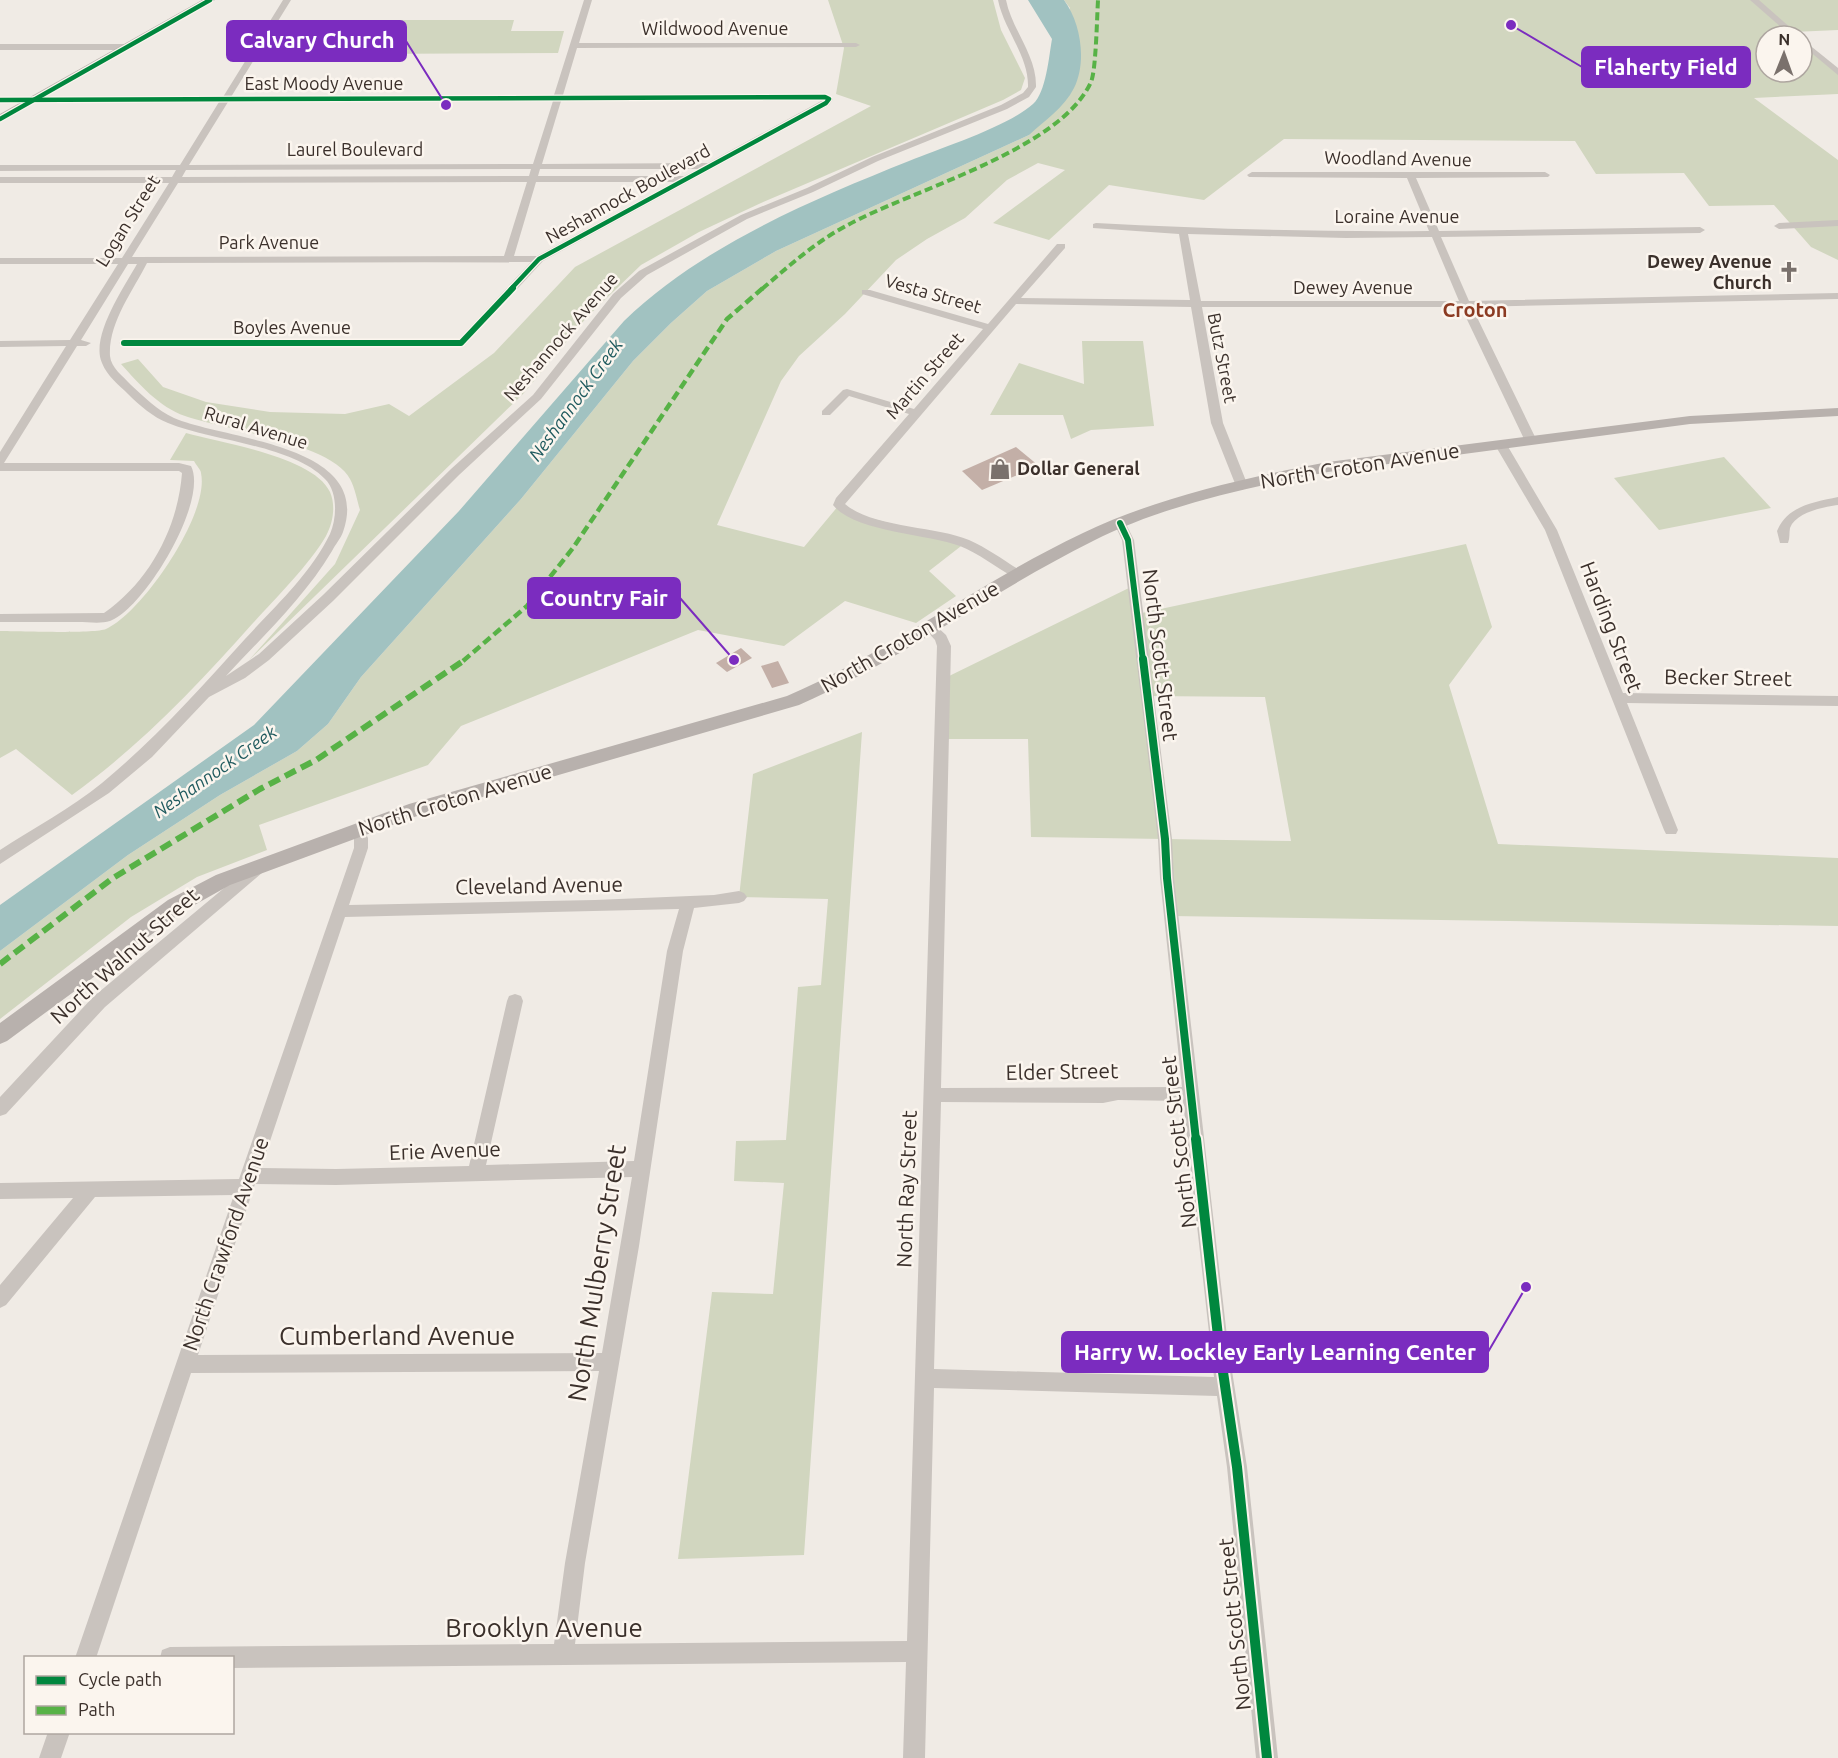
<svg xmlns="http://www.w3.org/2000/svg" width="1838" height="1758" font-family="Ubuntu,sans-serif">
	<rect width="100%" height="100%" fill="#f0ebe5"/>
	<!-- green -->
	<g fill="#d1d6bf" fill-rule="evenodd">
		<path d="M 828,0 L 993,0 L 1001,30 L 1025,78 L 1021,90 L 1003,100 L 761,203 L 699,232 L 641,265 L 587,317 L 523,394 L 249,660 L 335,564 L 360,510 C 357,500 355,488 350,479 C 332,443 221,429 185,416 C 159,407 139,384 121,364 L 138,359 L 163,387 L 206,402 L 270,412 L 345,414 L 389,404 L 409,416 L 494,353 L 575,267 L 871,106 L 836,94 L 844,48 Z"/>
		<path d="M 1064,0 L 1838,0 L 1838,30 L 1793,32 L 1796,36 L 1766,36 L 1766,72 L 1802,72 L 1802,41 L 1838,71 L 1838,94 L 1754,98 L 1838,160 L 1838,260 L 1811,247 L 1774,205 L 1709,206 L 1684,173 L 1596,174 L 1575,141 L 1284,139 L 1204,200 L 1109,185 L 1049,240 L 993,223 L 1065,170 L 1038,163 L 1007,180 L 965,218 L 927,239 L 896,260 L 845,314 L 799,356 L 781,381 L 717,525 L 804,547 L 839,505 L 847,512 L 965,543 L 929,571 L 956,596 L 916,623 L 845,601 L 784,646 L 698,630 L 461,726 L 428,765 L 259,825 L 267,850 L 197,877 L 131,917 L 0,1019 L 0,951 L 128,855 L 220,795 L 297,751 L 328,724 L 361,677 L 521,499 L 633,361 L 671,323 L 707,291 L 776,251 L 1029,135 L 1070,8 Z"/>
		<path d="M 371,20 L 514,20 L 511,31 L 564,31 L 558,53 L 353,54 Z"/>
		<path d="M 1082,341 L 1143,341 L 1154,426 L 1091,430 L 1071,439 L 1063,415 L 990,415 L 1019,363 L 1084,384 Z"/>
		<path d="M 186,433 C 222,443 314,457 330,492 C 336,506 333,523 326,536 C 309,565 276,598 253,623 C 197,686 140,746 72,795 L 16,749 L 0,758 L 0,631 C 18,631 94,634 106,629 C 142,613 210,514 201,473 C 201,470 196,465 194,461 L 170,460 Z"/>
		<path d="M 1724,457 L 1771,508 L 1659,530 L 1614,478 Z"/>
		<path d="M 1466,544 L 1492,627 L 1449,685 L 1498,844 L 1838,858 L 1838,926 L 1171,916 L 1165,839 L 1031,837 L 1028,739 L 942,739 L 943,679 L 1133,586 L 1137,614 ZM 1148,696 L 1265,697 L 1291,841 L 1165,839 Z"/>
		<path d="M 862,732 L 804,1555 L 678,1559 L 712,1292 L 773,1294 L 784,1183 L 734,1181 L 736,1141 L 786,1140 L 798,987 L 821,985 L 828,899 L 739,897 L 753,774 Z"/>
	</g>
	<!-- water -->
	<path fill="#a1c2c1" d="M 1028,0 L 1064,0 C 1081,23 1087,62 1074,88 C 1064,108 1044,121 1029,135 L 776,251 L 707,291 L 671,323 L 633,361 L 521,499 L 361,677 L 328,724 L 297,751 L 220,795 L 128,855 L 0,951 L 0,905 L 254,725 L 459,511 L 624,321 C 702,246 809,201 909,161 C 943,147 1007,127 1033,104 C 1046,93 1049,56 1052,39 Z"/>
	<!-- building -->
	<g fill="#c3afa7">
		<path d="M 1016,447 L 1039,466 L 982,490 L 962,471 Z"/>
		<path d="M 741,648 L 752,658 L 727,672 L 716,663 Z"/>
		<path d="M 778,661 L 789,683 L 772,688 L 761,666 Z"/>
	</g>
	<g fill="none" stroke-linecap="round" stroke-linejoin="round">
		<!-- minor -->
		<g fill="#c9c3be" fill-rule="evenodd">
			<path d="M 283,0 L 291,0 L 231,97 L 554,95 L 584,0 L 592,0 L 579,43 L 856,43 L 860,45 L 856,47 L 577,48 L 563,95 L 825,94 L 833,99 L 829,105 L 543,261 L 465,345 L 124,346 L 119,343 L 124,340 L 458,340 L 531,262 L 147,263 C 133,291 108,323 110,356 C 111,368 123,376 131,385 C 144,397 157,410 174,418 C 225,440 374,444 343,532 C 341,538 335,545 332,551 C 304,598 263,636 226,676 L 259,654 L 323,595 L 451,469 L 533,395 L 613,294 L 639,271 L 741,215 L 807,188 L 872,157 L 1001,105 L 1023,93 L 1028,87 C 1029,56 1004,30 998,0 L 1006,0 C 1012,30 1037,56 1036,87 L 1029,97 L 1007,109 L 878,161 L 813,192 L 747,219 L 647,275 L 621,298 L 541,399 L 459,475 L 333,601 L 269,660 L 245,678 L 209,697 L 152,757 L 109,793 L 0,864 L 0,850 C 34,828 71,808 102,783 C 155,739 199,690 245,639 C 275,606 310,575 330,534 C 337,518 338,492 325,479 C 292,445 212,441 168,423 C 153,417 140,406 128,394 C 119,385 107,376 102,363 C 90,337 124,287 137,264 L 128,264 L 81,340 L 91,343 L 86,346 L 77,346 L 4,463 L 179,463 L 191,466 C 209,501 144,609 110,621 C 101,624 88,622 78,622 C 52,622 26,622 0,622 L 0,614 L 104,613 C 150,581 178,527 182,473 L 179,471 L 0,471 L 0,452 L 66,346 L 0,347 L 0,341 L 70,340 L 118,264 L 0,264 L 0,258 L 122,258 L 169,183 L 0,183 L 0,177 L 172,177 L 176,170 L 0,171 L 0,165 L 180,165 L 219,102 L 0,103 L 0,97 L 223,97 ZM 823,100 L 708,163 L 542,164 L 561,101 ZM 553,101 L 533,164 L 189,165 L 228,102 ZM 531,169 L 529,176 L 182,177 L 186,170 ZM 540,169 L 698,169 L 684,176 L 538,176 ZM 527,182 L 504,256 L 132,257 L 178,183 ZM 536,182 L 674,182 L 537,256 L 514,256 Z"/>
			<path d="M 1750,0 L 1759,0 L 1800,36 L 1791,36 Z"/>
			<path d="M 1802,39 L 1838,68 L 1838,75 L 1802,45 Z"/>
			<path d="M 0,44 L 126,44 L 130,47 L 126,50 L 0,50 Z"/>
			<path d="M 1252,172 L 1545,172 L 1550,175 L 1548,177 L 1416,178 L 1439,231 L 1700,227 L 1705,230 L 1700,233 L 1441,237 L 1469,301 L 1838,293 L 1838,299 L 1472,307 L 1537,441 L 1531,444 L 1525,441 L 1461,307 L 1202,307 L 1223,423 L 1248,486 L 1242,490 L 1236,486 L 1211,423 L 1191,307 L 1016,304 L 845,504 C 873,528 936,526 969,540 C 987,548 1005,561 1021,571 L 1023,574 L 1021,577 L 1013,577 C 996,567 978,553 960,546 C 928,534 854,532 833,505 L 836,498 L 909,414 L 849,396 L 830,415 L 822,415 L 822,411 L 843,390 L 847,389 L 914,409 L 983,329 L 862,294 L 862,290 L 870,290 L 988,324 L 1057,244 L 1065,244 L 1065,248 L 1021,298 L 1190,300 L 1179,234 L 1093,228 L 1093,224 L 1096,223 C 1207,229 1318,232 1429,231 L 1407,178 L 1249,177 L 1247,175 ZM 1188,234 L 1346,238 L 1432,237 L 1459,301 L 1201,301 Z"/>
			<path d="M 1838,220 L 1838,226 L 1779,229 L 1774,226 L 1779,223 Z"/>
			<path d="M 1501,442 L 1507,445 L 1557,530 L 1623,693 L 1838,696 L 1838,706 L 1627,703 L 1678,830 L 1676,834 L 1666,834 L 1664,830 L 1545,530 L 1495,445 Z"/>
			<path d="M 1838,497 L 1838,505 C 1824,507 1796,512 1790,528 C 1789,533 1790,538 1788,543 L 1780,543 L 1777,531 C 1787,506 1814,502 1838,497 Z"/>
			<path d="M 1120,519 L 1124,520 L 1134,540 L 1172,839 L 1174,878 L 1228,1345 L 1247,1467 L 1278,1758 L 1256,1758 L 1227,1467 L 1217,1396 L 934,1388 L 925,1758 L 903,1758 L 906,1662 L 232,1668 L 232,1658 L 160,1658 L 162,1650 L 170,1647 L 554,1644 L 565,1563 L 599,1371 L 191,1373 L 96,1658 L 75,1658 L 234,1195 L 95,1197 L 6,1305 L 0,1308 L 0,1285 L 73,1198 L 0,1199 L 0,1183 L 239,1179 L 354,848 L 354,838 L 350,830 L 352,826 L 362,826 L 368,838 L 368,848 L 349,905 L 595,900 L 714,895 L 739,891 L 744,893 L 747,897 L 744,901 L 739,903 L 694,908 L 683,951 L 639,1246 L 585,1563 L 575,1644 L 907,1641 L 937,646 L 935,640 L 923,627 L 924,624 L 934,624 L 946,635 L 951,646 L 941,1088 L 1182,1087 L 1160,878 L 1158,839 L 1122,540 L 1114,523 ZM 679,909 L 667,951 L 634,1161 L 486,1165 L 523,1001 L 521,996 L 515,994 L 509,996 L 507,1001 L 469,1166 L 336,1169 L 261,1168 L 345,917 ZM 1118,1100 L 1183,1101 L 1214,1377 L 934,1369 L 941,1102 L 1103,1103 ZM 632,1177 L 602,1353 L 198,1355 L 255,1184 L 336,1185 Z"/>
			<path d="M 258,862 L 263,864 L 265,868 L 263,872 L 105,1007 L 6,1114 L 0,1116 L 0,1097 L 93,997 L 253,864 Z"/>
			<path d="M 48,1732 L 70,1732 L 61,1758 L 39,1758 Z"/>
		</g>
		<!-- major -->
		<g fill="#b8b1ad" fill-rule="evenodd">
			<path d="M 202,0 L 215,0 L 0,122 L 0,114 Z"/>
			<path d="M 1838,408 L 1838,416 L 1690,424 L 1328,472 C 1253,486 1161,506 1093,541 C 992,591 902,660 799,705 L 414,817 L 230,885 L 182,912 L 7,1041 L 0,1044 L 0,1023 L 168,900 L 216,875 L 409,804 L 787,696 C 891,651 981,581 1083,533 C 1155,498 1249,477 1328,462 L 1690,416 Z"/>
		</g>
		<!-- quiet-far2 -->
		<path stroke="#57b246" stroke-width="4" stroke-dasharray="8 4" stroke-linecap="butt" d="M 762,289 C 789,266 814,243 846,226 C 910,190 1060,151 1091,82 C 1096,71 1097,16 1098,0"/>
		<!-- quiet-far1 -->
		<path stroke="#57b246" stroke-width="4.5" stroke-dasharray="9 4.5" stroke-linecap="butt" d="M 463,661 L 527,606 L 573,548 L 727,319 L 763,288"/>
		<!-- quiet -->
		<path stroke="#57b246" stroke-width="6" stroke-dasharray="12 6" stroke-linecap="butt" d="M 0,964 L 113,878 L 260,789 L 316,760 L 466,659"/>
		<defs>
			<g id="cycleway-far3">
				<path d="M 0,100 L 825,97 L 829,99 L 826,103 L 539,259 L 511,289"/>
				<path d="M 0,119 L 210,0"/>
			</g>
			<g id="cycleway-far2">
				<path d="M 124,343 L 461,343 L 513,288"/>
				<path d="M 1120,523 L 1128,540 L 1143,661"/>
			</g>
			<path id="cycleway-far1" d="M 1143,659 L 1165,839 L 1167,878 L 1196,1140"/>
			<path id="cycleway" d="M 1196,1139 L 1219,1345 L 1237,1467 L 1267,1758"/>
		</defs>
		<!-- cycleway-far3 casing -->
		<use href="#cycleway-far3" stroke="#fbf5ee" stroke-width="7"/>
		<!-- cycleway-far2 casing -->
		<use href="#cycleway-far2" stroke="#fbf5ee" stroke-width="9"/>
		<!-- cycleway-far1 casing -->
		<use href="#cycleway-far1" stroke="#fbf5ee" stroke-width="11"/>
		<!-- cycleway casing -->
		<use href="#cycleway" stroke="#fbf5ee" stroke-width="14"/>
		<!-- cycleway-far3 -->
		<use href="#cycleway-far3" stroke="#00873e" stroke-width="4.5"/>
		<!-- cycleway-far2 -->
		<use href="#cycleway-far2" stroke="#00873e" stroke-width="6"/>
		<!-- cycleway-far1 -->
		<use href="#cycleway-far1" stroke="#00873e" stroke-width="8"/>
		<!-- cycleway -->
		<use href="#cycleway" stroke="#00873e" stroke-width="10"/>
	</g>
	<!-- icons -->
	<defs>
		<symbol id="church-bare" viewBox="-9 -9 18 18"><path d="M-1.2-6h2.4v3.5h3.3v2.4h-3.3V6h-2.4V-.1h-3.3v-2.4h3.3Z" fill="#7a716c" stroke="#fbf5ee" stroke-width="2.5" paint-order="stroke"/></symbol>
		<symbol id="shop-bare" viewBox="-9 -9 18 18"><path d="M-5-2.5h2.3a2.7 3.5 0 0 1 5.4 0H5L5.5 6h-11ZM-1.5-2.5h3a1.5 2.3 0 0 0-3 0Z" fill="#7a716c" stroke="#fbf5ee" stroke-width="2.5" paint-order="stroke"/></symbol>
	</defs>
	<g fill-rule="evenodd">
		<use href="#church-bare" x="1774" y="257" width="30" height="30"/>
		<use href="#shop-bare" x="985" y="454" width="30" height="30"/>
	</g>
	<g text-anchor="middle" stroke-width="5" stroke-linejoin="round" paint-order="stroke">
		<!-- far-street labels -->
		<g font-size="18" fill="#3b302b" stroke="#fbf5ee">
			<text x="715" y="35">Wildwood Avenue</text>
			<text x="324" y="90">East Moody Avenue</text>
			<text x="355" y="156">Laurel Boulevard</text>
			<text transform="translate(1398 159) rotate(1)" y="6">Woodland Avenue</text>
			<text transform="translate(628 194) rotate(-29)" y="6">Neshannock Boulevard</text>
			<text x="1397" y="223">Loraine Avenue</text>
			<text transform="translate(128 221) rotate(-58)" y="6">Logan Street</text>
			<text x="269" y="249">Park Avenue</text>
			<text x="1353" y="294">Dewey Avenue</text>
			<text transform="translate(933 294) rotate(16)" y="6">Vesta Street</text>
			<text x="292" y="334">Boyles Avenue</text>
			<text transform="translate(561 337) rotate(-49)" y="6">Neshannock Avenue</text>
			<text transform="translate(1222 358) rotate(79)" y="6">Butz Street</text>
			<text transform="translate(925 376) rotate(-49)" y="6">Martin Street</text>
			<text transform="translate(256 428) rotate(17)" y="6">Rural Avenue</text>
		</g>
		<!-- far-poi labels -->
		<g font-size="18" font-weight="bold" fill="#3b302b" stroke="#fbf5ee" text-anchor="end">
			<text x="1772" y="268">Dewey Avenue<tspan x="1772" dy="21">Church</tspan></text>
			<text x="1017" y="475" text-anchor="start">Dollar General</text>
		</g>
		<!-- far-water labels -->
		<g font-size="18" font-style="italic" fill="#1f5a5e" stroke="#fbf5ee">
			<text transform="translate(576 400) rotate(-54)" y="6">Neshannock Creek</text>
			<text transform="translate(215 772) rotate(-35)" y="6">Neshannock Creek</text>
		</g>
		<!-- far-quarter labels -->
		<g font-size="20" font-weight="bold" fill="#8c3b22" stroke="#fbf5ee">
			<text x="1475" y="317">Croton</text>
		</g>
		<!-- street labels -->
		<g font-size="21" fill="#3b302b" stroke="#fbf5ee">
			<text transform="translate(1360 466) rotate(-9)" y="7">North Croton Avenue</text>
			<text transform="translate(1611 627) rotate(69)" y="7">Harding Street</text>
			<text transform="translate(910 637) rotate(-30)" y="7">North Croton Avenue</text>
			<text transform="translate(1160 655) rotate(83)" y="7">North Scott Street</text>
			<text transform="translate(1728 678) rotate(1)" y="7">Becker Street</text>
			<text transform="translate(455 800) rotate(-17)" y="7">North Croton Avenue</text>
			<text transform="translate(539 886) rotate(-1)" y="7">Cleveland Avenue</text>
			<text transform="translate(125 956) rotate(-42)" y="7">North Walnut Street</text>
			<text transform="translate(1062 1072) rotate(-1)" y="7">Elder Street</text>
			<text transform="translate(1179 1142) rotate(-97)" y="7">North Scott Street</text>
			<text transform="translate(445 1151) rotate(-2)" y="7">Erie Avenue</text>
			<text transform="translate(907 1189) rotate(-88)" y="7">North Ray Street</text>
			<text transform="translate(226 1244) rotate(-71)" y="7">North Crawford Avenue</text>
			<text transform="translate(1235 1624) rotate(-96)" y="7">North Scott Street</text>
		</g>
		<!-- near-street labels -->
		<g font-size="26" fill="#3b302b" stroke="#fbf5ee">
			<text transform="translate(597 1273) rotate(-81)" y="9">North Mulberry Street</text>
			<text x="397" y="1345">Cumberland Avenue</text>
			<text x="544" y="1637">Brooklyn Avenue</text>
		</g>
	</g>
	<!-- callouts -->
	<path fill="none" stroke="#7b2cbf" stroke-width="2" d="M446 105L406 41M1511 25L1582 67M734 660L680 598M1526 1287L1488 1352"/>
	<g fill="#7b2cbf" stroke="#fbf5ee" stroke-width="2">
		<circle cx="446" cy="105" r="6"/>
		<circle cx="1511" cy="25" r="6"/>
		<circle cx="734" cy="660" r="6"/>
		<circle cx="1526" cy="1287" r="6"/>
	</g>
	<g fill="#7b2cbf" stroke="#7b2cbf" stroke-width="2">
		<rect x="227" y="21" width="179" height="40" rx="6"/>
		<rect x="1582" y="47" width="168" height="40" rx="6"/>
		<rect x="528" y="578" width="152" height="40" rx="6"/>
		<rect x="1062" y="1332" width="426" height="40" rx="6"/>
	</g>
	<g font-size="22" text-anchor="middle" font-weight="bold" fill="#fff">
		<text x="317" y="48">Calvary Church</text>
		<text x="1666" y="75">Flaherty Field</text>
		<text x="604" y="606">Country Fair</text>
		<text x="1275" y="1360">Harry W. Lockley Early Learning Center</text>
	</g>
	<!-- legend -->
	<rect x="24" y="1656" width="210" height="78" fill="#fbf5ee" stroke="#aea6a0" stroke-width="1.5"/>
	<rect x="36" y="1676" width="30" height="9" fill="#00873e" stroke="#aea6a0" stroke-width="1.5"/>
	<text x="78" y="1686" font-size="18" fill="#3b302b">Cycle path</text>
	<rect x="36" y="1706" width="30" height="9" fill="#57b246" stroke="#aea6a0" stroke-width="1.5"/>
	<text x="78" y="1716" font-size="18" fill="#3b302b">Path</text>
	<!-- north arrow -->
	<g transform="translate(1784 54) rotate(1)"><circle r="28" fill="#fbf5ee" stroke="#aea6a0" stroke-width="1.5"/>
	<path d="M0-4.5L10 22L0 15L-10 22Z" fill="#7a716c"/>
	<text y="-9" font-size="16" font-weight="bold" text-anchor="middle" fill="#3b302b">N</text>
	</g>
</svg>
